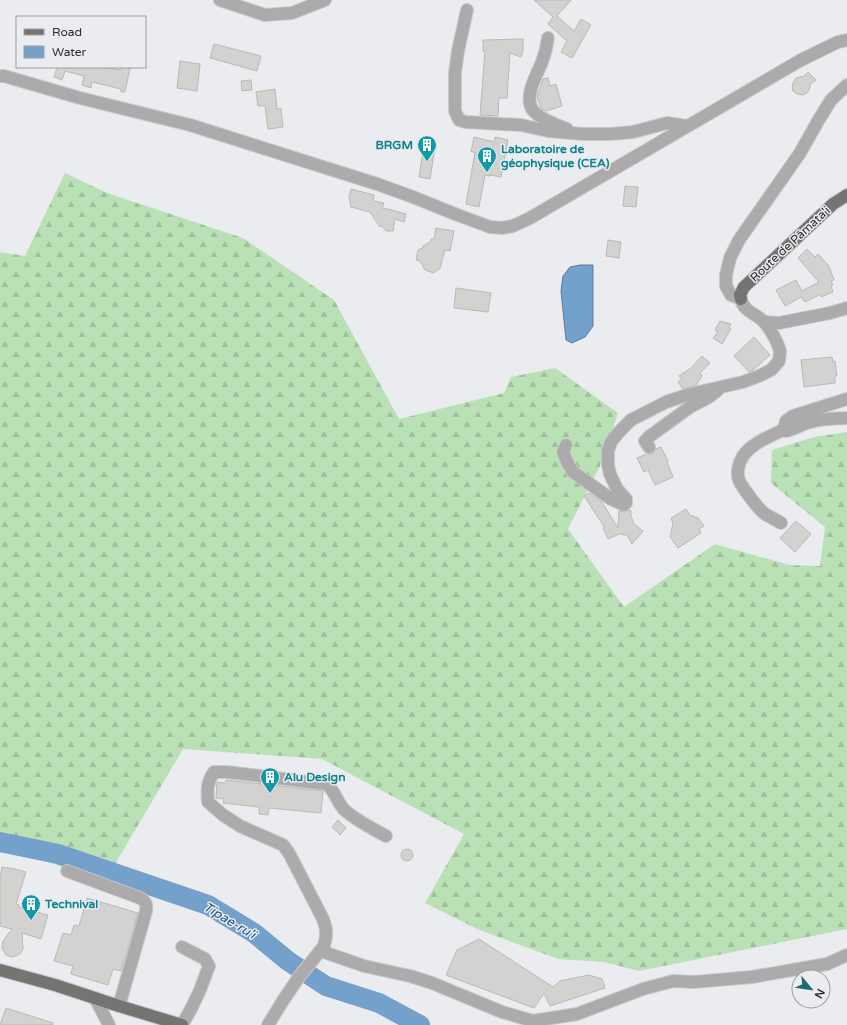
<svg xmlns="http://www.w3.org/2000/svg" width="847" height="1025" font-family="'Varela Round',sans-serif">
	<defs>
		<pattern id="forest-firs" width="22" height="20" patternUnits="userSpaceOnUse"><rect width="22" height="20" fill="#bae0b6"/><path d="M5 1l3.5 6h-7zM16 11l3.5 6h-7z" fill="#a0c09d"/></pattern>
	</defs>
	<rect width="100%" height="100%" fill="#ebecef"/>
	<!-- forest -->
	<path fill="url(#forest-firs)" d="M 65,173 L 107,193 L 243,238 L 334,300 L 399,419 L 504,393 L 511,377 L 555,368 L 618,413 L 600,466 L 568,529 L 624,607 L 715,544 L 789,565 L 820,566 L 825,527 L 771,483 L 772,450 L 814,437 L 847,432 L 847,929 L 639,971 L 604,962 L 558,959 L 477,929 L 425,903 L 464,834 L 322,759 L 183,749 L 105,881 L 0,846 L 0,252 L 25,256 Z"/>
	<!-- water -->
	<path fill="#74a0cc" stroke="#5e7d9c" d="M 580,265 L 593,265 L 593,326 L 585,337 L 572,343 L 566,340 L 561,291 L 563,276 L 570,267 Z"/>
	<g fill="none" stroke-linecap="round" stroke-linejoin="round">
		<!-- river -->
		<path stroke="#74a0cc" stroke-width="20" d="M 0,842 L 58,854 L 208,905 L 254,933 L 288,961 L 326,986 L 379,1003 L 420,1025"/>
	</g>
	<!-- building -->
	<g fill="#d4d2d0" stroke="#bbb8b6">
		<path d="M 534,0 L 571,0 L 557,16 L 574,31 L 581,19 L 591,25 L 572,58 L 561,52 L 567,41 L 548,24 L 553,17 Z"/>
		<path d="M 523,39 L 523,50 L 521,57 L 510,53 L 507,98 L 499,98 L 498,116 L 480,115 L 485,51 L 483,51 L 483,40 Z"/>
		<path d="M 214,44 L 261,56 L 257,71 L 210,58 Z"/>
		<path d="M 180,61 L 200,64 L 197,91 L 177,88 Z"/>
		<path d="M 57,67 L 100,67 L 121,70 L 121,67 L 130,68 L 125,92 L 121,92 L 121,89 L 92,82 L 91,88 L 82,85 L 84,76 L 65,71 L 62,80 L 54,77 Z"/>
		<path d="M 808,72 L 816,80 L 810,84 L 810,88 L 808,92 L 803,95 L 797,94 L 793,91 L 792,88 L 793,83 L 796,78 L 804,76 Z"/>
		<path d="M 548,78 L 550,86 L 556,84 L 562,106 L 546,111 L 541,108 L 537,96 L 543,79 Z"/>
		<path d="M 251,80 L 252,90 L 242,91 L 241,81 Z"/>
		<path d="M 275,89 L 277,109 L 281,108 L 283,127 L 268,129 L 265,106 L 258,106 L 256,92 Z"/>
		<path d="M 474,137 L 494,142 L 495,137 L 508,140 L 501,177 L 490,175 L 490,176 L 485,175 L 479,207 L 466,204 L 475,152 L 471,152 Z"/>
		<path d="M 424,145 L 435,147 L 430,179 L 419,177 Z"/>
		<path d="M 625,186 L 638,187 L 636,207 L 623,206 Z"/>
		<path d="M 351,189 L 374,195 L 373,201 L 384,203 L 382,208 L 392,210 L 406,214 L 404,222 L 395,219 L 393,231 L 386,231 L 382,226 L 380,227 L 370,212 L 351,207 L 349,197 Z"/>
		<path d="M 436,228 L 454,231 L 450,251 L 445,250 L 440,268 L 434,273 L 425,270 L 420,261 L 416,260 L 418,250 L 423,248 L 423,246 L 430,242 L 431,239 L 434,239 Z"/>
		<path d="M 608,240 L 621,242 L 619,258 L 606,256 Z"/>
		<path d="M 807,249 L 815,257 L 818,254 L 829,266 L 834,280 L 831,281 L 833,285 L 831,286 L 833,292 L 821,297 L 821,294 L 805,302 L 801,297 L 785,306 L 776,290 L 796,280 L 802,291 L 819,282 L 798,258 Z"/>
		<path d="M 456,288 L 491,293 L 488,312 L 454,308 Z"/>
		<path d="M 720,321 L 731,324 L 729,328 L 731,329 L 722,344 L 713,338 L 718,332 L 715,330 Z"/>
		<path d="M 754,337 L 770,355 L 753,370 L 749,372 L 734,356 Z"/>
		<path d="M 702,356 L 710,363 L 700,373 L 702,376 L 696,385 L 683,389 L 678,382 L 682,378 L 679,376 L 691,368 Z"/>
		<path d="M 832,357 L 833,362 L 835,361 L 837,376 L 835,376 L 835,383 L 804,387 L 801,360 Z"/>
		<path d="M 661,447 L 668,461 L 667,462 L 673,477 L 655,485 L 648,470 L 644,472 L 637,458 L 646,454 L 649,454 L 653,453 L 656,449 Z"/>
		<path d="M 589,493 L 602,502 L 618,528 L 619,511 L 625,512 L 631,510 L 631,516 L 634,524 L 643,531 L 632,544 L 627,535 L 619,534 L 608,539 L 603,528 L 605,528 L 584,496 Z"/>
		<path d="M 686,509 L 690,515 L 698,518 L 704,526 L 699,529 L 701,533 L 678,548 L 670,537 L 673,524 L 671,518 Z"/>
		<path d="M 796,521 L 811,534 L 795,552 L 780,538 Z"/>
		<path d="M 226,780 L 323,791 L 323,792 L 321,813 L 269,808 L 268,815 L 259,814 L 259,807 L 223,803 L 224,799 L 216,798 L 217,782 L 225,783 Z"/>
		<path d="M 338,820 L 346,828 L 340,835 L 332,827 Z"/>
		<circle cx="407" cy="855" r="6"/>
		<path d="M 2,867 L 15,869 L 26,872 L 16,904 L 19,905 L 19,907 L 48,915 L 41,939 L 22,933 L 23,949 L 20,954 L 13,957 L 8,956 L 6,955 L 2,948 L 3,941 L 12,929 L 0,926 L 0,873 L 1,873 Z"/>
		<path d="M 87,898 L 138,913 L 121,971 L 113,969 L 108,985 L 71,974 L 73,966 L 54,961 L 63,933 L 71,935 L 74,925 L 79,926 Z"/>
		<path d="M 479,939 L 553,987 L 560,981 L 589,975 L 602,979 L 605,988 L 550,1006 L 544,993 L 534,1008 L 446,975 L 457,950 Z"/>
		<path d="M 6,1008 L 53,1023 L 53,1025 L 0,1025 Z"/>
	</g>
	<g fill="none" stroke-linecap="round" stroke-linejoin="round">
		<defs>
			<g id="minor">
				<path d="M 220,0 L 265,15 L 292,13 L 325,0"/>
				<path d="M 467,10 L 458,51 L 455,73 L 455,111 L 459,120 L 466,122 L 521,125 L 548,131 L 583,134 L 611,134 L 633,132 L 667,123 L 687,126"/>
				<path d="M 548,38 C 547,46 545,54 542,62 C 537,75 524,95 532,109 C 538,118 556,125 567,129"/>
				<path d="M 0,76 L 4,76 L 80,98 L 190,125 L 377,184 L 413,197 L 455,214 L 490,227 L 502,228 L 513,226 L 530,218 L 801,60 L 838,42 L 847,40"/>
				<path d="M 765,322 L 779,323 L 830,313 L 847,308"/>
				<path d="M 847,399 L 793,416 L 786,421 L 784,429 L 786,431 C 795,429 802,424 811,422 C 822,418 835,419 847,418"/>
				<path d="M 566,445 L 563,452 L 567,462 L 573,472 L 611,499 L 624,505 L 626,503 L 626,499 L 617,489 L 610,474 L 608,465 L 608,451 L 611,442 L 619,432 L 631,420 L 666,402 L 690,394 L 743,382 L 759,376 L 771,370 L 779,361 C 779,358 780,355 780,352 C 779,344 770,329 765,323 C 758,314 743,312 741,299 L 731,295 L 726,286 L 726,275 L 730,258 L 739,240 L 800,153 L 818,121 L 831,100 L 847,85"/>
				<path d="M 649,447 L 645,441 L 650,436 L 690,407 L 709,397 L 718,390"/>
				<path d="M 781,523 C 776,520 770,517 765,514 C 759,510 741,486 739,480 C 736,473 739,462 743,456 C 753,442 770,437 784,429"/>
				<path d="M 67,871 L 140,898 C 146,902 147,904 146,911 L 119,1006"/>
				<path d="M 321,951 L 364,966 L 410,976 L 432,983 L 502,1012 L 533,1021 L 577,1014 L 643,989 L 673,981 L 694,982 L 752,977 L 827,964 L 847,955"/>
				<path d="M 95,998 L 109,1025"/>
				<path d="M 182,1025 L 191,1009 L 200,990 L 209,966 L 205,959 L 182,947"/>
				<path d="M 268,1025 L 284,999 L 299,977 L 324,946 L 326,937 L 326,929 L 323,919 L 289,853 L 283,845 L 240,826 L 223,815 L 208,802 C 207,790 207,782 214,772 L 227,772 L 326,784 C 335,791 336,799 342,807 C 348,816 375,830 386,836"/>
			</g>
			<g id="major">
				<path d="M 741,299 L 740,295 L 744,287 L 833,204 L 847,195"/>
				<path d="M 0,970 L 55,985 L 119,1006 L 182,1025"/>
			</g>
		</defs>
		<!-- minor casing -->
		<use href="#minor" stroke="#c8c9cc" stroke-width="14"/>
		<!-- major casing -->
		<use href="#major" stroke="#c8c9cc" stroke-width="14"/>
		<!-- minor -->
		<use href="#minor" stroke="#acaaaa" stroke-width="12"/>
		<!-- major -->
		<use href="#major" stroke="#767473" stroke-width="12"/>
	</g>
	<!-- icons -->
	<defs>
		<symbol id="building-pin" viewBox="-11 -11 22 30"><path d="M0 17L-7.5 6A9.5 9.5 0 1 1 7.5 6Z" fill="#0f9aa8" stroke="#ebecef"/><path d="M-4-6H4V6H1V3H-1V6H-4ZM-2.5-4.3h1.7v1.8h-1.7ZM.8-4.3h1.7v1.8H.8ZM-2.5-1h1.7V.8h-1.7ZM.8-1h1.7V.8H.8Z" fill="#fff"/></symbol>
	</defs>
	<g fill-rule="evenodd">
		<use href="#building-pin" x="416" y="134" width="22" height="30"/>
		<use href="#building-pin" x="476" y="145" width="22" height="30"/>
		<use href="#building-pin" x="259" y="766" width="22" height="30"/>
		<use href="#building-pin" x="20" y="893" width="22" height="30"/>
	</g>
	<g text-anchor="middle" stroke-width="3" stroke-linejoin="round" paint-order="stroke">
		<!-- culture labels -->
		<g font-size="12" font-weight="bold" fill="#0d838f" stroke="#ebecef" text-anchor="start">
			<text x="413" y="149" text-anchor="end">BRGM</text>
			<text x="501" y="153">Laboratoire de<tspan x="501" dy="14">géophysique (CEA)</tspan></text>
			<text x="284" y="781">Alu Design</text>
			<text x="45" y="908">Technival</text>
		</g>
		<!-- street labels -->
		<g font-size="12" fill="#2a2a2b" stroke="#ebecef">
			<text transform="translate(790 244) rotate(-43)" y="4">Route de Pāmata'i</text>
		</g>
		<!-- water labels -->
		<g font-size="13" font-style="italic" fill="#11568d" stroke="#ebecef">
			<text transform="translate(230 920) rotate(31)" y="5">Tipae-ru’i</text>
		</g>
	</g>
	<!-- legend -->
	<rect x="16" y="16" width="130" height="52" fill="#ebecef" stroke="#9e9ea1"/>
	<rect x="24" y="29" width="20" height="6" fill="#767473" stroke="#9e9ea1"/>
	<text x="52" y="36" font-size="12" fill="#2a2a2b">Road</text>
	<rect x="24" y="46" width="20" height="12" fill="#74a0cc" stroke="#9e9ea1"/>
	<text x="52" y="56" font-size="12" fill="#2a2a2b">Water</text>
	<!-- north arrow -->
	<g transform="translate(811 989) rotate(119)"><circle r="19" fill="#ebecef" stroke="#9e9ea1"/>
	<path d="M0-3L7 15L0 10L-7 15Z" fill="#1e6b70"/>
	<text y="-6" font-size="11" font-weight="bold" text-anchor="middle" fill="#2a2a2b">N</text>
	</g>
</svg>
